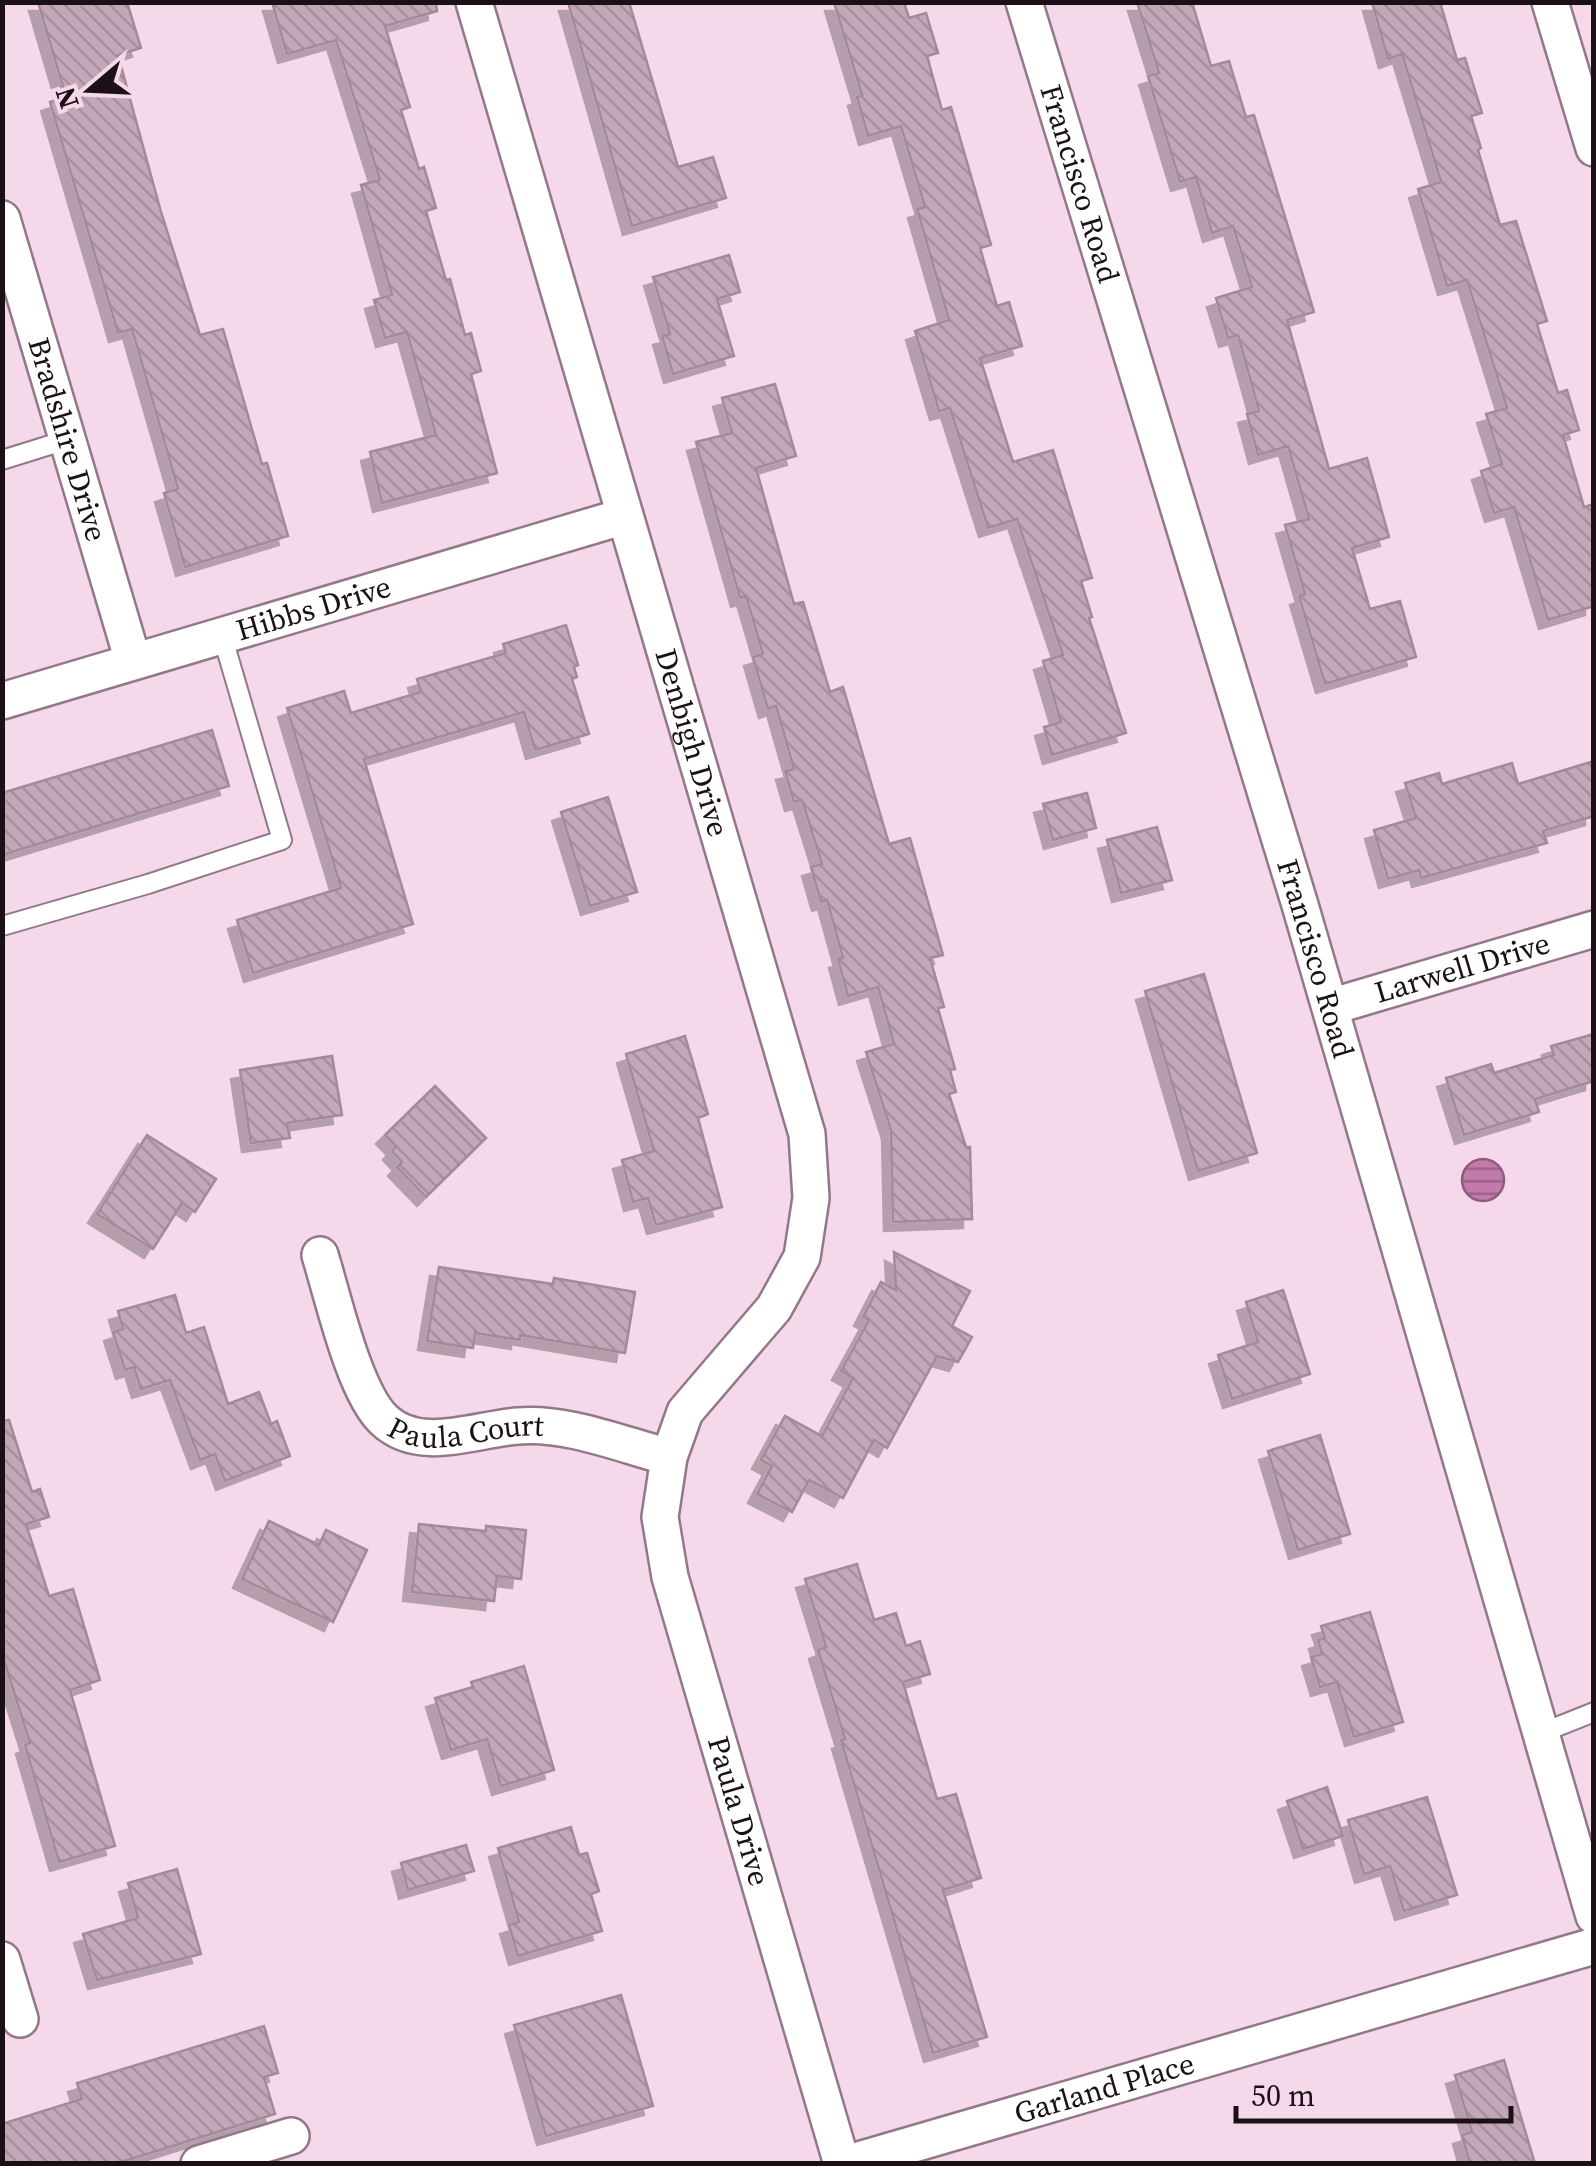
<svg xmlns="http://www.w3.org/2000/svg" width="1596" height="2166" font-family="'Source Serif 4',serif">
	<defs>
		<pattern id="water-rules" width="6" height="5" patternUnits="userSpaceOnUse" patternTransform="scale(2.5)"><rect width="6" height="5" fill="#c27ba9"/><path d="M0 2.5h6" fill="none" stroke="#9d6389"/></pattern>
		<pattern id="building-back-hatch" width="6" height="6" patternUnits="userSpaceOnUse" patternTransform="scale(2.5)"><rect width="6" height="6" fill="#c3a7b8"/><path d="M-1 5l2 2M0 0l6 6M5-1l2 2" fill="none" stroke="#a78f9d"/></pattern>
		<filter id="shadow"><feDropShadow dx="-9" dy="9" stdDeviation="0" flood-color="#0004"/></filter>
	</defs>
	<rect width="100%" height="100%" fill="#f5d8ea"/>
	<!-- water -->
	<circle fill="url(#water-rules)" stroke="#905b7d" stroke-width="2.5" cx="1483" cy="1180" r="21"/>
	<!-- building -->
	<g fill="url(#building-back-hatch)" stroke="#a38999" stroke-width="2.5" filter="url(#shadow)">
		<path d="M 38,2 L 127,2 L 141,48 L 118,55 L 161,212 L 200,335 L 223,329 L 262,464 L 267,463 L 288,536 L 185,567 L 164,493 L 178,489 L 132,329 L 118,333 L 50,102 L 66,97 Z"/>
		<path d="M 272,2 L 436,2 L 437,11 L 385,26 L 410,107 L 401,110 L 419,169 L 424,167 L 436,208 L 426,211 L 446,280 L 450,279 L 465,335 L 471,333 L 481,371 L 471,374 L 497,473 L 382,503 L 370,452 L 436,435 L 407,332 L 385,338 L 374,300 L 392,295 L 361,185 L 380,180 L 336,40 L 287,54 Z"/>
		<path d="M 568,2 L 629,2 L 678,167 L 713,157 L 726,198 L 632,226 Z"/>
		<path d="M 834,2 L 904,2 L 909,18 L 926,13 L 938,53 L 927,56 L 942,110 L 951,107 L 991,245 L 980,248 L 997,306 L 1009,302 L 1022,346 L 980,358 L 1013,462 L 1053,450 L 1092,578 L 1081,581 L 1092,617 L 1089,618 L 1126,733 L 1052,755 L 1044,727 L 1061,722 L 1043,661 L 1063,655 L 1017,519 L 988,528 L 950,408 L 939,411 L 915,331 L 949,320 L 917,209 L 925,207 L 901,126 L 868,136 L 857,97 L 862,95 Z"/>
		<path d="M 1137,2 L 1192,2 L 1211,66 L 1229,61 L 1246,117 L 1254,115 L 1314,312 L 1287,320 L 1329,469 L 1367,458 L 1389,537 L 1352,548 L 1370,609 L 1400,601 L 1416,657 L 1325,684 L 1299,596 L 1305,594 L 1285,525 L 1309,519 L 1288,446 L 1258,455 L 1247,414 L 1259,411 L 1238,335 L 1228,338 L 1216,298 L 1252,287 L 1233,226 L 1212,233 L 1196,177 L 1180,182 L 1148,76 L 1159,73 Z"/>
		<path d="M 1372,2 L 1440,2 L 1457,60 L 1465,58 L 1482,113 L 1471,116 L 1481,148 L 1478,150 L 1500,225 L 1516,221 L 1547,321 L 1537,324 L 1558,393 L 1567,390 L 1579,430 L 1563,435 L 1584,507 L 1594,504 L 1594,606 L 1548,620 L 1514,507 L 1494,513 L 1481,471 L 1502,464 L 1486,414 L 1507,408 L 1467,280 L 1447,286 L 1418,189 L 1441,182 L 1402,54 L 1388,59 Z"/>
		<path d="M 729,255 L 740,292 L 717,299 L 734,356 L 673,374 L 662,336 L 670,334 L 653,277 Z"/>
		<path d="M 775,384 L 796,456 L 756,468 L 794,604 L 803,602 L 830,692 L 843,687 L 889,844 L 910,838 L 943,955 L 930,958 L 944,1007 L 938,1008 L 955,1069 L 950,1070 L 956,1092 L 949,1094 L 966,1147 L 970,1147 L 972,1219 L 893,1222 L 891,1130 L 866,1052 L 894,1044 L 878,987 L 848,996 L 838,959 L 843,958 L 827,900 L 821,902 L 811,867 L 822,864 L 802,800 L 794,802 L 785,771 L 794,769 L 776,706 L 768,709 L 753,657 L 763,654 L 746,596 L 740,598 L 696,442 L 732,433 L 722,398 Z"/>
		<path d="M 566,625 L 578,665 L 574,667 L 577,677 L 572,679 L 589,734 L 535,750 L 524,712 L 364,759 L 413,924 L 253,973 L 237,920 L 341,888 L 287,708 L 344,691 L 351,713 L 421,692 L 417,679 L 506,653 L 503,644 Z"/>
		<path d="M 212,730 L 229,786 L 2,855 L 2,793 Z"/>
		<path d="M 1594,761 L 1594,816 L 1543,831 L 1547,843 L 1421,878 L 1419,870 L 1388,879 L 1374,830 L 1416,818 L 1405,783 L 1439,773 L 1442,784 L 1512,763 L 1518,784 Z"/>
		<path d="M 1087,793 L 1096,828 L 1053,840 L 1043,804 Z"/>
		<path d="M 608,797 L 637,892 L 590,906 L 561,812 Z"/>
		<path d="M 1157,827 L 1172,880 L 1121,893 L 1107,840 Z"/>
		<path d="M 1204,974 L 1257,1153 L 1198,1171 L 1145,991 Z"/>
		<path d="M 1594,1034 L 1594,1081 L 1535,1099 L 1539,1112 L 1464,1135 L 1446,1078 L 1491,1064 L 1494,1073 L 1554,1055 L 1551,1046 Z"/>
		<path d="M 685,1036 L 708,1114 L 698,1118 L 722,1207 L 656,1225 L 648,1198 L 633,1202 L 622,1160 L 654,1151 L 626,1054 Z"/>
		<path d="M 332,1056 L 342,1115 L 287,1123 L 290,1138 L 251,1143 L 240,1070 Z"/>
		<path d="M 435,1086 L 486,1138 L 426,1197 L 397,1167 L 402,1162 L 392,1151 L 396,1146 L 385,1135 Z"/>
		<path d="M 147,1135 L 216,1179 L 195,1212 L 182,1203 L 153,1249 L 97,1214 Z"/>
		<path d="M 894,1252 L 970,1291 L 952,1326 L 972,1337 L 958,1362 L 937,1356 L 887,1448 L 874,1440 L 843,1498 L 809,1480 L 792,1512 L 757,1494 L 772,1466 L 761,1460 L 785,1416 L 822,1436 L 853,1378 L 841,1371 L 869,1320 L 863,1317 L 881,1282 L 896,1290 Z"/>
		<path d="M 439,1267 L 553,1284 L 554,1278 L 635,1292 L 625,1353 L 520,1335 L 520,1340 L 475,1333 L 473,1348 L 427,1341 Z"/>
		<path d="M 1283,1290 L 1310,1374 L 1232,1399 L 1218,1355 L 1258,1342 L 1246,1302 Z"/>
		<path d="M 175,1295 L 186,1333 L 204,1327 L 228,1404 L 259,1392 L 271,1424 L 277,1421 L 290,1456 L 225,1481 L 215,1454 L 200,1460 L 170,1380 L 141,1389 L 134,1367 L 125,1370 L 113,1332 L 123,1329 L 118,1311 Z"/>
		<path d="M 9,1420 L 32,1492 L 40,1489 L 49,1517 L 26,1524 L 49,1596 L 73,1589 L 100,1680 L 70,1690 L 115,1846 L 59,1862 L 25,1745 L 30,1743 L 2,1654 L 2,1421 Z"/>
		<path d="M 1320,1435 L 1350,1534 L 1298,1550 L 1268,1451 Z"/>
		<path d="M 269,1521 L 319,1545 L 326,1530 L 367,1550 L 333,1622 L 242,1579 Z"/>
		<path d="M 419,1524 L 486,1531 L 486,1526 L 526,1530 L 521,1579 L 497,1576 L 494,1601 L 412,1592 Z"/>
		<path d="M 857,1564 L 874,1620 L 896,1613 L 906,1646 L 920,1641 L 930,1674 L 903,1682 L 937,1799 L 956,1794 L 981,1878 L 943,1890 L 987,2037 L 933,2053 L 841,1740 L 845,1739 L 818,1650 L 826,1647 L 805,1579 Z"/>
		<path d="M 1370,1612 L 1403,1722 L 1354,1737 L 1337,1682 L 1320,1687 L 1311,1657 L 1322,1654 L 1318,1640 L 1325,1638 L 1321,1626 Z"/>
		<path d="M 524,1666 L 554,1770 L 501,1786 L 487,1739 L 451,1750 L 435,1698 L 473,1687 L 471,1682 Z"/>
		<path d="M 1327,1787 L 1343,1836 L 1303,1849 L 1287,1801 Z"/>
		<path d="M 1427,1797 L 1457,1895 L 1404,1911 L 1390,1866 L 1364,1874 L 1348,1820 Z"/>
		<path d="M 571,1827 L 579,1855 L 587,1853 L 599,1891 L 591,1894 L 602,1931 L 518,1956 L 509,1925 L 519,1922 L 498,1848 Z"/>
		<path d="M 466,1845 L 474,1871 L 408,1890 L 401,1863 Z"/>
		<path d="M 177,1869 L 201,1954 L 97,1980 L 83,1934 L 138,1918 L 128,1883 Z"/>
		<path d="M 621,1995 L 653,2106 L 546,2136 L 514,2025 Z"/>
		<path d="M 264,2026 L 278,2073 L 264,2077 L 275,2114 L 115,2164 L 2,2164 L 2,2124 L 82,2099 L 77,2083 Z"/>
		<path d="M 1504,2060 L 1535,2164 L 1470,2164 L 1462,2135 L 1472,2132 L 1455,2075 Z"/>
	</g>
	<g fill="none" stroke-linecap="round" stroke-linejoin="round">
		<defs>
			<g id="service">
				<path d="M 2,460 L 66,440"/>
				<path d="M 2,926 L 148,884 L 282,840 L 222,635"/>
				<path d="M 1539,1734 L 1594,1712"/>
			</g>
			<g id="minor">
				<path id="s1" d="M 474,2 L 807,1134 L 811,1198 L 802,1257 L 774,1308 L 685,1412 L 669,1457 L 660,1517 L 670,1577 L 842,2164"/>
				<path id="s2" d="M 1024,2 L 1300,905 L 1594,1916"/>
				<path d="M 1550,2 L 1594,148"/>
				<path id="s3" d="M 2,219 L 133,661"/>
				<path id="s4" d="M 2,701 L 625,516"/>
				<path id="s5" d="M 1330,1007 L 1594,929"/>
				<path id="s6" d="M 320,1255 C 333,1297 354,1392 384,1420 C 420,1454 475,1429 518,1426 C 568,1422 620,1444 669,1457"/>
				<path d="M 2,1960 L 20,2019"/>
				<path d="M 199,2164 L 291,2136"/>
				<path id="s7" d="M 845,2164 L 1594,1946"/>
			</g>
		</defs>
		<!-- service casing -->
		<use href="#service" stroke="#927888" stroke-width="22"/>
		<!-- minor casing -->
		<use href="#minor" stroke="#927888" stroke-width="40"/>
		<!-- service -->
		<use href="#service" stroke="#fff" stroke-width="18"/>
		<!-- minor -->
		<use href="#minor" stroke="#fff" stroke-width="35"/>
	</g>
	<g text-anchor="middle" stroke-width="8" stroke-linejoin="round" paint-order="stroke">
		<!-- street labels -->
		<g font-size="30" fill="#1a1016" stroke="#f5d8ea">
			<text dy="10" stroke="none"><textPath href="#s2" startOffset="190">Francisco Road</textPath></text>
			<text dy="10" stroke="none"><textPath href="#s3" startOffset="230">Bradshire Drive</textPath></text>
			<text dy="10" stroke="none"><textPath href="#s4" startOffset="325">Hibbs Drive</textPath></text>
			<text dy="10" stroke="none"><textPath href="#s1" startOffset="772">Denbigh Drive</textPath></text>
			<text dy="10" stroke="none"><textPath href="#s2" startOffset="1000">Francisco Road</textPath></text>
			<text dy="10" stroke="none"><textPath href="#s5" startOffset="138">Larwell Drive</textPath></text>
			<text dy="10" stroke="none"><textPath href="#s6" startOffset="265">Paula Court</textPath></text>
			<text dy="10" stroke="none"><textPath href="#s1" startOffset="1912">Paula Drive</textPath></text>
			<text dy="10" stroke="none"><textPath href="#s7" startOffset="270">Garland Place</textPath></text>
		</g>
	</g>
	<!-- border -->
	<rect width="1596" height="2166" fill="none" stroke="#1a1016" stroke-width="10"/>
	<!-- north arrow -->
	<g transform="translate(90 90) rotate(251)" stroke="#f5d8ea" stroke-width="8" paint-order="stroke">
	<path d="M0-8L18 38L0 25L-18 38Z" fill="#1a1016"/>
	<text y="-15" font-size="28" font-weight="bold" text-anchor="middle" fill="#1a1016">N</text>
	</g>
	<!-- scale -->
	<path d="M1236 2106v15h275v-15" fill="none" stroke="#1a1016" stroke-width="5"/>
	<text x="1251" y="2106" font-size="30" fill="#1a1016" stroke="#f5d8ea" stroke-width="8" paint-order="stroke">50 m</text>
</svg>
